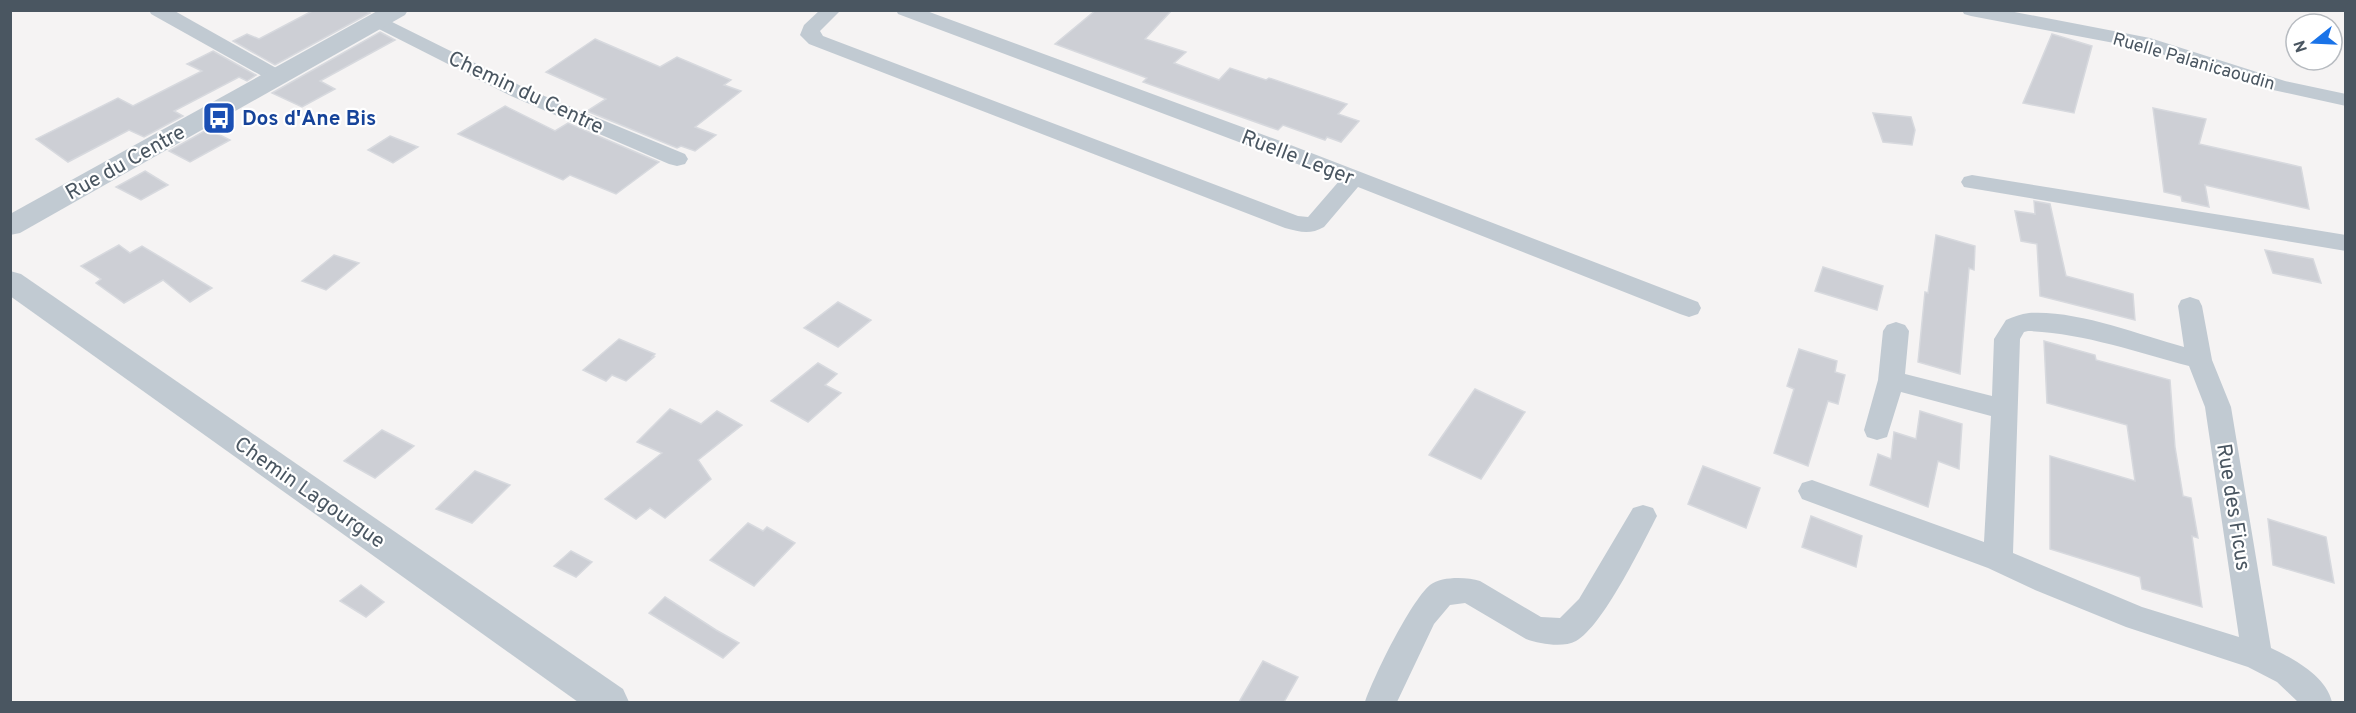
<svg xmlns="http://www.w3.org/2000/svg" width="2356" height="713" font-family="Overpass,sans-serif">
	<rect width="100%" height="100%" fill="#f5f3f3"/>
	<!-- building -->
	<g fill="#cdcfd5" stroke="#d7d9de" stroke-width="1.5">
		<path d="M 314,10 L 364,10 L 370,13 L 275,65 L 233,41 L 247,34 L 259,39 Z"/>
		<path d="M 1096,10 L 1172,10 L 1145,39 L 1186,52 L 1174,63 L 1219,80 L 1230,68 L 1266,80 L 1269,78 L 1347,104 L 1338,114 L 1359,121 L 1341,142 L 1327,137 L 1325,140 L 1283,125 L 1278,130 L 1143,82 L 1147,78 L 1055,44 Z"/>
		<path d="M 380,32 L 395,40 L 320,81 L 335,89 L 302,107 L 272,93 Z"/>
		<path d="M 2052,34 L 2092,46 L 2074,113 L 2023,103 Z"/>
		<path d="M 595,39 L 660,67 L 677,57 L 731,80 L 724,85 L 741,91 L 695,127 L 716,135 L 695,151 L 681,146 L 677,148 L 587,111 L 606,99 L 546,72 Z"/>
		<path d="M 213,51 L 256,75 L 247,81 L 239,77 L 174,111 L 183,116 L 144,137 L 129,130 L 68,162 L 36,139 L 118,98 L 133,106 L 202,71 L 187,64 Z"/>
		<path d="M 505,106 L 555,131 L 568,123 L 659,162 L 616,194 L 570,175 L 563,180 L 458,134 Z"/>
		<path d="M 2153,108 L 2206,119 L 2199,144 L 2301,167 L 2309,209 L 2205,185 L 2209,207 L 2182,201 L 2181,196 L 2164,192 Z"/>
		<path d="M 1873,113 L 1911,117 L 1915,130 L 1912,145 L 1883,142 Z"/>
		<path d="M 208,129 L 230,140 L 190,162 L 169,151 Z"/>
		<path d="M 390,136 L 418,147 L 393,163 L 368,150 Z"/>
		<path d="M 145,171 L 168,185 L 141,200 L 116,187 Z"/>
		<path d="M 2034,201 L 2050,204 L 2066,276 L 2133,294 L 2135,320 L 2040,296 L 2037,244 L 2021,241 L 2015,211 L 2035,214 Z"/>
		<path d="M 1936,235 L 1975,246 L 1974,270 L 1969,268 L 1960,374 L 1918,362 L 1925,292 L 1928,293 Z"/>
		<path d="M 119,245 L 130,253 L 142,246 L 212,288 L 190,302 L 163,280 L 124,303 L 96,283 L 101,279 L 81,266 Z"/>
		<path d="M 2265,250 L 2313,259 L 2321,283 L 2273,273 Z"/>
		<path d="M 334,255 L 359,263 L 326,290 L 302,281 Z"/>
		<path d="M 1823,267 L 1883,286 L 1877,310 L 1815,291 Z"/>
		<path d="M 838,302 L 871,320 L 838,347 L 804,328 Z"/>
		<path d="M 619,339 L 655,354 L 652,357 L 654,357 L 626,381 L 612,375 L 606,381 L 583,370 Z"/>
		<path d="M 2044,341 L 2095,355 L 2096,360 L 2170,380 L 2175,447 L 2183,496 L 2191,498 L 2198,538 L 2192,536 L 2202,607 L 2142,589 L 2140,577 L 2050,549 L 2050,456 L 2135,481 L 2127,425 L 2047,403 Z"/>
		<path d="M 1799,349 L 1837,361 L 1835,372 L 1845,375 L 1838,404 L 1828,401 L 1808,466 L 1774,453 L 1794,389 L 1787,386 Z"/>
		<path d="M 818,363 L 837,374 L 825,385 L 841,393 L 808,422 L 771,401 Z"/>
		<path d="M 1475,389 L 1525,412 L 1481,479 L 1429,455 Z"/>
		<path d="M 670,409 L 701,424 L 717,411 L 742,425 L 698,460 L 711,479 L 665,518 L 650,508 L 636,519 L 605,499 L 662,453 L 637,442 Z"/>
		<path d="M 1920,411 L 1962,424 L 1959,469 L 1938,461 L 1928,507 L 1870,485 L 1878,454 L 1891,459 L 1894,432 L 1916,439 Z"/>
		<path d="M 382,430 L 414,446 L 375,478 L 344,461 Z"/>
		<path d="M 1703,466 L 1760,488 L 1746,528 L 1688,504 Z"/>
		<path d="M 475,471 L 510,485 L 472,523 L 436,509 Z"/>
		<path d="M 1811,516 L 1862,536 L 1856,567 L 1802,547 Z"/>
		<path d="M 2268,519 L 2326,537 L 2334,583 L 2273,565 Z"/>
		<path d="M 748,523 L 763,531 L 767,527 L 795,543 L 754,586 L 710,560 Z"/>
		<path d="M 571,551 L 592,562 L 576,577 L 554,566 Z"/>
		<path d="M 361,585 L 384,602 L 366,617 L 340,601 Z"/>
		<path d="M 665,597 L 716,630 L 739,643 L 723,658 L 649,613 Z"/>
		<path d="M 1263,661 L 1298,677 L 1284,702 L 1239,702 Z"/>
	</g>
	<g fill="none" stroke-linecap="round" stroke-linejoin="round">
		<!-- minor -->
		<g fill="#c1cad2" fill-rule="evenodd">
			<path d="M 149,10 L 173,10 L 285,73 L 288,77 L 285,81 L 271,81 L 151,14 Z"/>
			<path d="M 820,10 L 841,10 L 820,31 L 823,36 L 1298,216 L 1308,217 L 1340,180 L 898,14 L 896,10 L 924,10 L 1275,139 L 1698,302 L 1701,308 L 1698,314 L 1689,317 L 1680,314 L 1358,187 L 1324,227 C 1310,235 1300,232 1285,228 L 809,44 L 800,35 L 804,25 Z"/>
			<path d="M 1962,10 L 2004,10 L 2150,38 L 2285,81 L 2346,94 L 2346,106 L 2273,90 L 2146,49 L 1971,16 L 1964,14 Z"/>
			<path d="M 378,15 L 525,88 L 685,154 L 688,159 L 685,164 L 677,166 L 669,164 L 511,96 L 371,25 L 368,21 L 371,17 Z"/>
			<path d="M 1972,175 L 2346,235 L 2346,251 L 1964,187 L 1961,182 L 1964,177 Z"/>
			<path d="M 2190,297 L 2199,300 L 2202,306 L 2212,360 L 2231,407 L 2271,648 C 2294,659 2326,676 2332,702 L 2298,702 L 2277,682 L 2248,667 L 2126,627 L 2035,590 L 1988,568 L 1802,499 L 1798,491 L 1802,483 L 1812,480 L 1984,542 L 1991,416 L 1901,392 L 1887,437 L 1877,440 L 1867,437 L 1864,430 L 1878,380 L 1883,331 L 1887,325 L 1896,322 L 1905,325 L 1909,331 L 1905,374 L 1992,396 L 1994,339 L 2006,320 C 2013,317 2021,314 2029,313 C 2077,310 2137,334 2184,347 L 2178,306 L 2181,300 ZM 2028,331 C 2083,333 2136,352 2189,366 L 2205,407 L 2239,637 L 2142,607 L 2013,553 L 2020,339 L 2024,332 Z"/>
			<path d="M 1643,505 L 1653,508 L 1657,516 C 1642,545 1603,626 1576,641 C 1563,648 1540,644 1526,639 L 1465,603 L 1450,605 L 1434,624 L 1397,702 L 1365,702 C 1374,676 1410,602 1430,585 C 1442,576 1467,577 1480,581 L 1541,617 L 1560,618 L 1579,599 L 1633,508 Z"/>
		</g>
		<!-- tertiary -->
		<g fill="#c1cad2" fill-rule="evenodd">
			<path d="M 379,10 L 408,10 L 405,15 L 20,233 L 10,235 L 10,214 Z"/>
			<path d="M 10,271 L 21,274 L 623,689 L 629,702 L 578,702 L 10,296 Z"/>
		</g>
	</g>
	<!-- icons -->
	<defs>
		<symbol id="bus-square" viewBox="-11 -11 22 22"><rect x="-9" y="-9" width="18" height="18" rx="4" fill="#1a4fb4" stroke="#fff"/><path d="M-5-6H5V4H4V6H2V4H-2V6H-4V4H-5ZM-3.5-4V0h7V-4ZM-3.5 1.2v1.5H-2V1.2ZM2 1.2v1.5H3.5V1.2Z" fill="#fff"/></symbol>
	</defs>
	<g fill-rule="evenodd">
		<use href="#bus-square" x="200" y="99" width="38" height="38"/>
	</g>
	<g text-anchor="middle" stroke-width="4.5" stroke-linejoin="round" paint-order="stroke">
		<!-- far-street labels -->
		<g font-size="18" fill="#4a5661" stroke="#fff">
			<text transform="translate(2194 61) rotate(16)" y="6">Ruelle Palanicaoudin</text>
		</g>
		<!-- street labels -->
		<g font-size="21" fill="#4a5661" stroke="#fff">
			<text transform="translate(526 92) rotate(25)" y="7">Chemin du Centre</text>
			<text transform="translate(1298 157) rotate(21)" y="7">Ruelle Leger</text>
			<text transform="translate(125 162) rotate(-29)" y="7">Rue du Centre</text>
			<text transform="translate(310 492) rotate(35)" y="7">Chemin Lagourgue</text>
			<text transform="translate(2234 507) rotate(81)" y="7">Rue des Ficus</text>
		</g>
		<!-- transit labels -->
		<g font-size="21" font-weight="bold" fill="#164399" stroke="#fff" text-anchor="start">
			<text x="242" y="125">Dos d'Ane Bis</text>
		</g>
	</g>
	<!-- border -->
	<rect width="2356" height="713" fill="none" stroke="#4a5661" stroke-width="24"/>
	<!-- north arrow -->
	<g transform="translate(2314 42) rotate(252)"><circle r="28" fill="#ffffff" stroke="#b7bbc0" stroke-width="1.5"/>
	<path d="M0-4.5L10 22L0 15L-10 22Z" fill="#1a73e8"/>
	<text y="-9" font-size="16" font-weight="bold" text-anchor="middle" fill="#4a5661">N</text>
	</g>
</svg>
